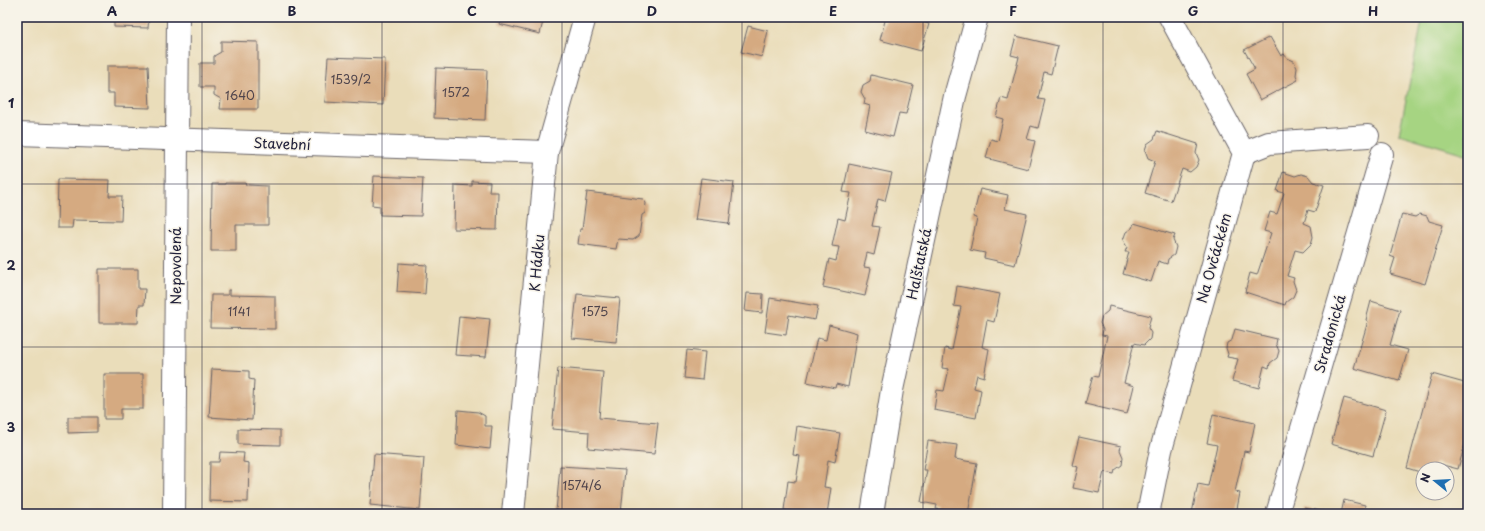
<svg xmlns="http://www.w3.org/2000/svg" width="1485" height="531" font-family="'Playpen Sans',sans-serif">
	<rect width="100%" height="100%" fill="#f7f3e8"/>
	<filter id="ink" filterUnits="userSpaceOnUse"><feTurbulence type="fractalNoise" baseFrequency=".025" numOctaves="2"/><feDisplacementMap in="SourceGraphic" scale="8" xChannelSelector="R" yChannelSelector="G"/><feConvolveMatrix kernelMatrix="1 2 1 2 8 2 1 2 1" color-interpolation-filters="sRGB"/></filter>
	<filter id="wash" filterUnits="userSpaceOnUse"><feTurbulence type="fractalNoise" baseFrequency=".012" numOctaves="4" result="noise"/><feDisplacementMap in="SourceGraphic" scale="16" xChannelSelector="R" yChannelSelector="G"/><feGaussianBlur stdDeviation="0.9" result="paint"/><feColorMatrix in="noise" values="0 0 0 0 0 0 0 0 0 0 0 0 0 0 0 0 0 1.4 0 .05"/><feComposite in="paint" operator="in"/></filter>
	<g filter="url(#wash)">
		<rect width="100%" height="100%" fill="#eaddba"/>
		<!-- green -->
		<path fill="#a6d482" stroke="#647b5e" d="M 1423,17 L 1468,17 L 1468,155 L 1399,134 Z"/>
		<g id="blocks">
			<!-- building -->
			<g fill="#d5aa81">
				<path d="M 114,17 L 149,17 L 148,28 L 114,27 Z"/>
				<path d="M 501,17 L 544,17 L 540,34 L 499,24 Z"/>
				<path d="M 886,17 L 923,17 L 922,22 L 929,24 L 921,51 L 880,40 Z"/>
				<path d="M 748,26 L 768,31 L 762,57 L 741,52 Z"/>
				<path d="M 1016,36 L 1058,46 L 1051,74 L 1044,72 L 1038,99 L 1045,100 L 1038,128 L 1031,126 L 1027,139 L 1035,141 L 1028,169 L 986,158 L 991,139 L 998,141 L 1003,119 L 996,117 L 1001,98 L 1008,100 L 1019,57 L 1011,55 Z"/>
				<path d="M 1270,37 L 1281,56 L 1284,54 L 1287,58 L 1294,61 L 1297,68 L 1296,75 L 1298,80 L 1260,100 L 1246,74 L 1255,69 L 1244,50 Z"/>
				<path d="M 221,41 L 258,42 L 258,109 L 220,109 L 221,99 L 214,95 L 214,87 L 200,87 L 200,63 L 214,63 L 214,56 L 221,52 Z"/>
				<path d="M 328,57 L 385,59 L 383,105 L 325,102 Z"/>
				<path d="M 107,66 L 148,66 L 150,108 L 114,107 L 114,93 L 107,93 Z"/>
				<path d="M 436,68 L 487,70 L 485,120 L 434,118 Z"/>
				<path d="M 871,75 L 913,85 L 906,114 L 899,113 L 893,137 L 865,130 L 870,106 L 864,104 L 865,99 L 861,92 L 863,85 L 870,81 Z"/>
				<path d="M 1157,131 L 1198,144 L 1196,153 L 1199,160 L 1196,167 L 1190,172 L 1182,169 L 1171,201 L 1145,193 L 1155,161 L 1148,158 L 1145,150 L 1147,144 L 1154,139 Z"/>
				<path d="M 849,164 L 892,173 L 885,201 L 878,199 L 872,226 L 880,227 L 874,255 L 867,253 L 864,267 L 871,268 L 865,296 L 823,287 L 829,259 L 836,261 L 839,247 L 832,246 L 838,218 L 845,220 L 851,193 L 843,192 Z"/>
				<path d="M 1283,172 L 1295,176 L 1301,174 L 1308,176 L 1313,182 L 1324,185 L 1315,212 L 1308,210 L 1304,223 L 1311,226 L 1313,237 L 1311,244 L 1303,252 L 1295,250 L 1287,276 L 1294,278 L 1293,281 L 1296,290 L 1293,297 L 1286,302 L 1285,305 L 1245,292 L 1250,273 L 1257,275 L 1271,233 L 1264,231 L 1270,212 L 1277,214 L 1284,193 L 1277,191 Z"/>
				<path d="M 374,176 L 423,178 L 421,216 L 380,215 L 380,206 L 372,205 Z"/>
				<path d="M 701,178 L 734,182 L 729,225 L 727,223 L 697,219 L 695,221 Z"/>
				<path d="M 58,179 L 110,180 L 109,196 L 122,196 L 121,221 L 73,220 L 72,228 L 57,228 Z"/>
				<path d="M 472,181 L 490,182 L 489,192 L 498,192 L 497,230 L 454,229 L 455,185 L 472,186 Z"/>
				<path d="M 225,183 L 245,183 L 246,185 L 268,186 L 268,225 L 236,225 L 236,251 L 211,251 L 212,184 L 225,184 Z"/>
				<path d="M 980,189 L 1008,195 L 1005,209 L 1027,214 L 1015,265 L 984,258 L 985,253 L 970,250 L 977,218 L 973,217 Z"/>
				<path d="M 587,192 L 643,199 L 646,203 L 645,213 L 642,215 L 639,236 L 633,240 L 618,239 L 616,249 L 578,244 L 580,229 L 582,229 Z"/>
				<path d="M 1402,214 L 1415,217 L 1420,214 L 1427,216 L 1429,221 L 1443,225 L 1425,284 L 1390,274 L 1395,258 L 1390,256 Z"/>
				<path d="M 1134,223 L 1175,235 L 1173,240 L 1176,247 L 1174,255 L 1168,259 L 1167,264 L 1158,261 L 1151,282 L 1123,274 L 1129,252 L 1125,252 L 1127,247 L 1123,240 L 1126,232 L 1132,228 Z"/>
				<path d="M 399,263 L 427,265 L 425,294 L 397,292 Z"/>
				<path d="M 99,269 L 138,269 L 138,289 L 145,289 L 144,305 L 139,305 L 138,323 L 99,323 Z"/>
				<path d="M 957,286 L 1000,294 L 994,322 L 987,320 L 982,347 L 989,349 L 984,377 L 977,375 L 974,388 L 981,390 L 976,418 L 934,410 L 937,390 L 944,391 L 949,369 L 942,368 L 945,348 L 952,350 L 961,307 L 954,306 Z"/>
				<path d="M 228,290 L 230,290 L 230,295 L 275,296 L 275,329 L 210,328 L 211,295 L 228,295 Z"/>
				<path d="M 747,293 L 763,294 L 762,313 L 745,311 Z"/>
				<path d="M 577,294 L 620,298 L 616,342 L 572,338 Z"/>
				<path d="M 770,298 L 818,306 L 815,320 L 789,315 L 786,335 L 765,332 Z"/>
				<path d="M 1371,301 L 1400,310 L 1390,345 L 1408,350 L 1399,381 L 1354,368 L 1368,321 L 1366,320 Z"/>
				<path d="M 1109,306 L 1151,316 L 1148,328 L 1151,333 L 1150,339 L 1144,345 L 1134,343 L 1124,383 L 1134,386 L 1127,414 L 1085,404 L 1093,376 L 1098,377 L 1107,336 L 1102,335 L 1103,330 L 1100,323 L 1102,316 L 1108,311 Z"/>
				<path d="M 459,316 L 490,319 L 486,357 L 455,355 Z"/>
				<path d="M 829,325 L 857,333 L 848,387 L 836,384 L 835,388 L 807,382 L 817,338 L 826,340 Z"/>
				<path d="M 1235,329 L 1277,339 L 1276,344 L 1279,351 L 1277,358 L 1270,363 L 1269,368 L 1264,366 L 1259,388 L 1232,381 L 1238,359 L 1227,357 L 1228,354 L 1226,348 L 1227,343 L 1232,340 Z"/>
				<path d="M 687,350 L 705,352 L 702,380 L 684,378 Z"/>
				<path d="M 558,368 L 603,372 L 599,418 L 658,423 L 654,454 L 588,448 L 589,432 L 552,429 Z"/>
				<path d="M 212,369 L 249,371 L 249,379 L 254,380 L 252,420 L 209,417 Z"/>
				<path d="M 104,374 L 143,374 L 143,409 L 121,409 L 121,419 L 104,419 Z"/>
				<path d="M 1432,374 L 1468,384 L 1468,433 L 1458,469 L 1435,463 L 1433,469 L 1423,469 L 1423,473 L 1407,468 Z"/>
				<path d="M 1344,398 L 1386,410 L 1373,456 L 1331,444 Z"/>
				<path d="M 458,410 L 478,412 L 485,416 L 485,426 L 492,426 L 490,449 L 456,445 Z"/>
				<path d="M 1213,414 L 1255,423 L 1249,452 L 1244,451 L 1235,492 L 1240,493 L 1236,514 L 1192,513 L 1198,484 L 1208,486 L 1217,445 L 1207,443 Z"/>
				<path d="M 68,417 L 97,417 L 97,432 L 68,433 Z"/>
				<path d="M 797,426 L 840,433 L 835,462 L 828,460 L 826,474 L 824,487 L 831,488 L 827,514 L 791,514 L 791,511 L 784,510 L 788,481 L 796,482 L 800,456 L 793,455 Z"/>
				<path d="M 238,429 L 280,430 L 280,445 L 238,444 Z"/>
				<path d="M 1079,437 L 1121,446 L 1120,450 L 1123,457 L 1122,465 L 1115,470 L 1114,474 L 1104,472 L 1099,493 L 1073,488 L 1078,467 L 1072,465 Z"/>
				<path d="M 928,441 L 957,445 L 955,459 L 977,463 L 968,514 L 936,509 L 937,505 L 921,502 L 927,470 L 923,470 Z"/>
				<path d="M 220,452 L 244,453 L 243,462 L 249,463 L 248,502 L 209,501 L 210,462 L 219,462 Z"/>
				<path d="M 374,454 L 424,458 L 420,510 L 370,505 Z"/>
				<path d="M 560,466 L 625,470 L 621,514 L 580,514 L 556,512 Z"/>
				<path d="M 1344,500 L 1365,505 L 1363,514 L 1341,514 Z"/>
				<path d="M 1304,508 L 1332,513 L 1332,514 L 1303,514 Z"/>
			</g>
		</g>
	</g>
	<g filter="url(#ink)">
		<use href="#blocks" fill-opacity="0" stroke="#686367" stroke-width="1"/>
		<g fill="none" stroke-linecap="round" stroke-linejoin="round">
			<defs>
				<g id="minor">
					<path d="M 17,134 L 547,152"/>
					<path d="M 1244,153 L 1269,143 L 1368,136"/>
					<path d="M 174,514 L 178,17"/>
					<path d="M 513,514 L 547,152 L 585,17"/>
					<path d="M 872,514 L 892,390 L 955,96 L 977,17"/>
					<path d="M 1148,514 L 1161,450 L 1244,153 L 1170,17"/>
					<path d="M 1277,514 L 1382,154"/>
				</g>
			</defs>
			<!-- minor casing -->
			<use href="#minor" stroke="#686367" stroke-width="24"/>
			<!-- minor -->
			<use href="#minor" stroke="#fff" stroke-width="22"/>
		</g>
	</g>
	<!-- grid -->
	<path fill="none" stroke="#22223b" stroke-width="1" stroke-opacity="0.55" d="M 202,17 L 202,514M 382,17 L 382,514M 562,17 L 562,514M 742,17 L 742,514M 923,17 L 923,514M 1103,17 L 1103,514M 1283,17 L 1283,514M 17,184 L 1468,184M 17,347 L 1468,347"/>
	<g text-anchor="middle" stroke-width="3" stroke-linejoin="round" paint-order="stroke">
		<!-- number labels -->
		<g font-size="12" fill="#4f444c">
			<text x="351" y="84">1539/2</text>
			<text x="456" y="97">1572</text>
			<text x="240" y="100">1640</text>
			<text x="239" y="316">1141</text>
			<text x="595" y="316">1575</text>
			<text x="582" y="490">1574/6</text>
		</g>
		<!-- street labels -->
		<g font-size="14" fill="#22223b" stroke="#f7f3e8">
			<text transform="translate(282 144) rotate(2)" y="5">Stavební</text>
			<text transform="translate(1214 258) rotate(-74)" y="5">Na Ovčáckém</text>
			<text transform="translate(537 263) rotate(-85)" y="5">K Hádku</text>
			<text transform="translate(919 264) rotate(-78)" y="5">Halštatská</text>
			<text transform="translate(176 266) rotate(-90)" y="5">Nepovolená</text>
			<text transform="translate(1330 334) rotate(-74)" y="5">Stradonická</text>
		</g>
	</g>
	<!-- margin -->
	<rect width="1485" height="531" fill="none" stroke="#f7f3e8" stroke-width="44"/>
	<!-- north arrow -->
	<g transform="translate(1435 481) rotate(288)"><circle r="19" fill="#f7f3e8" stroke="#a29fa3"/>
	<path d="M0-3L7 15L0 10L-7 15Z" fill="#1f6fb2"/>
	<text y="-6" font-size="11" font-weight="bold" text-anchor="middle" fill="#22223b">N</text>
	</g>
	<rect x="22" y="22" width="1441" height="487" fill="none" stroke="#22223b" stroke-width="1.5"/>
	<g font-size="13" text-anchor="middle" font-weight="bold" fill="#22223b">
		<text x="112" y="16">A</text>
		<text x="292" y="16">B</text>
		<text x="472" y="16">C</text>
		<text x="652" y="16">D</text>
		<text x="833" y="16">E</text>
		<text x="1013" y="16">F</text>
		<text x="1193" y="16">G</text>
		<text x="1373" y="16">H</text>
		<text x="11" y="108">1</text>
		<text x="11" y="270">2</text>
		<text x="11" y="432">3</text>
	</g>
</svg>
